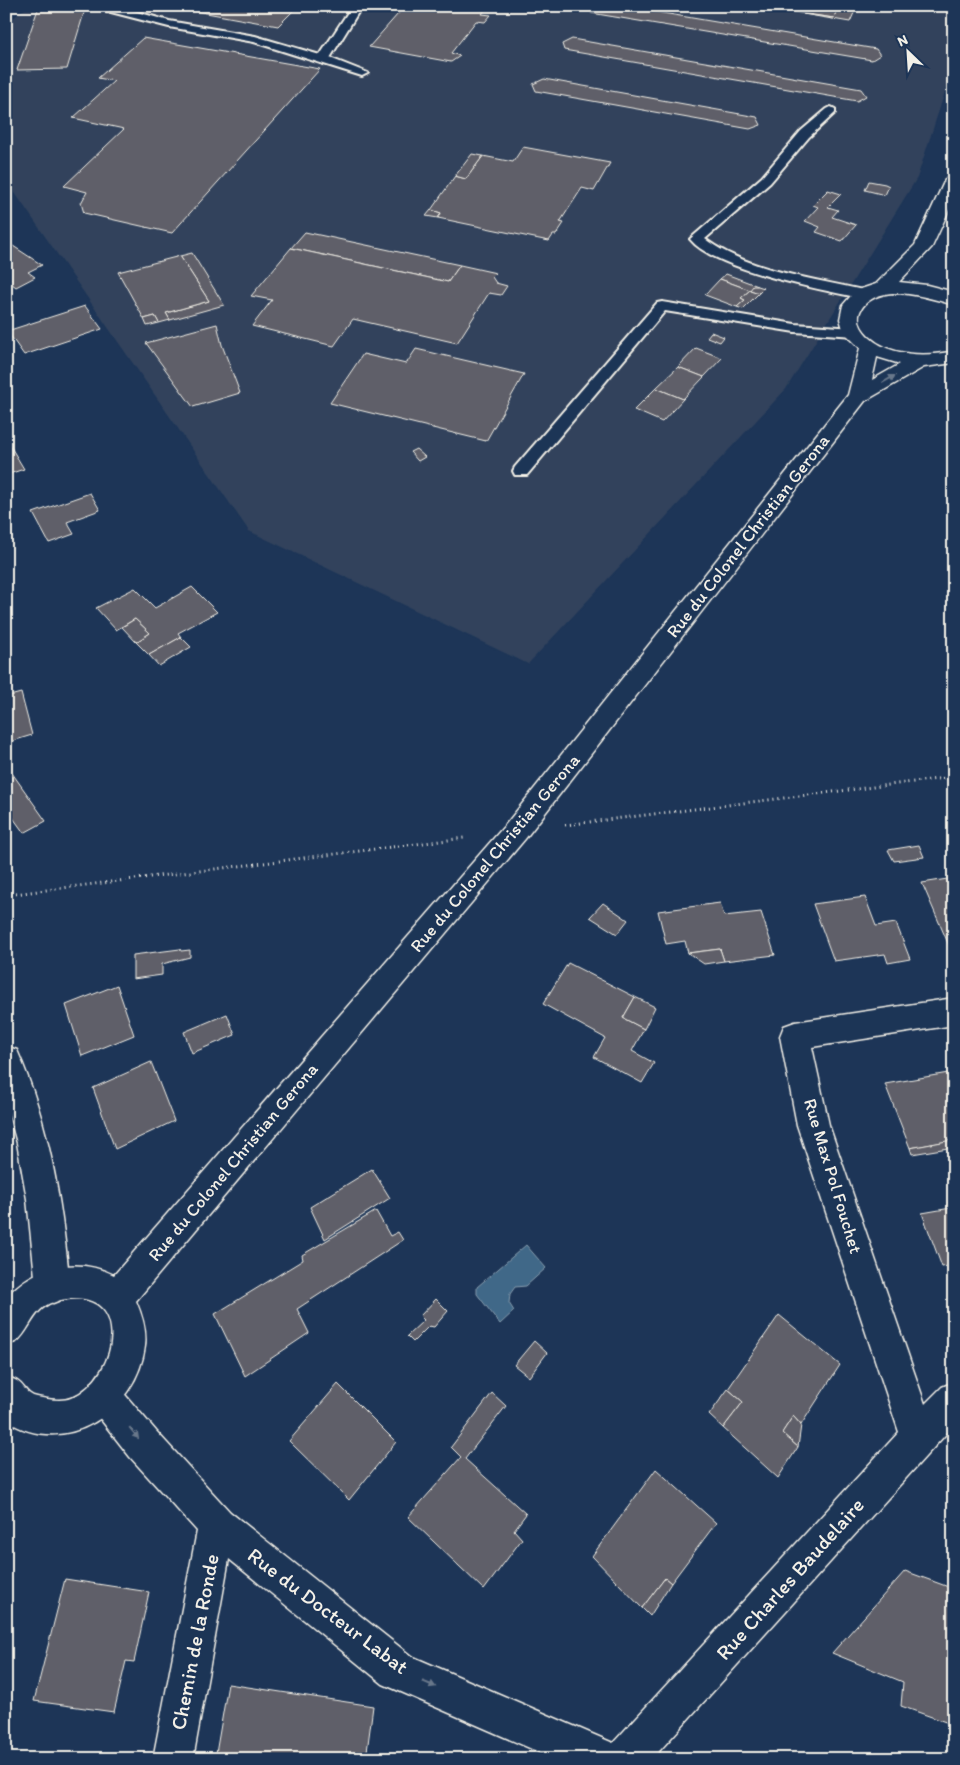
<svg xmlns="http://www.w3.org/2000/svg" width="960" height="1765" font-family="Itim,sans-serif">
	<rect width="100%" height="100%" fill="#1d3557"/>
	<filter id="ink" filterUnits="userSpaceOnUse"><feTurbulence type="fractalNoise" baseFrequency=".02" numOctaves="2"/><feDisplacementMap in="SourceGraphic" scale="10" xChannelSelector="R" yChannelSelector="G"/><feConvolveMatrix kernelMatrix="1 2 1 2 8 2 1 2 1" color-interpolation-filters="sRGB"/></filter>
	<g filter="url(#ink)">
		<!-- built -->
		<path fill="#31425c" d="M 28,6 L 954,6 L 954,64 L 917,178 L 786,389 L 528,664 L 249,531 L 6,180 L 6,24 Z"/>
		<!-- water -->
		<path fill="#406788" stroke="#889eae" d="M 526,1245 L 546,1268 L 526,1286 L 515,1287 L 510,1294 L 509,1303 L 514,1311 L 500,1324 L 477,1294 L 477,1287 Z"/>
		<!-- building -->
		<g fill="#5f5f69" stroke="#f4f1e8">
			<path d="M 39,6 L 86,6 L 67,69 L 17,70 Z"/>
			<path d="M 168,6 L 298,6 L 278,26 Z"/>
			<path d="M 405,6 L 488,6 L 482,14 L 491,15 L 485,22 L 476,21 L 451,53 L 460,56 L 451,62 L 369,47 Z"/>
			<path d="M 621,6 L 876,49 L 880,55 L 872,60 L 591,13 L 588,7 Z"/>
			<path d="M 753,6 L 838,6 L 834,18 Z"/>
			<path d="M 838,6 L 857,6 L 850,22 L 803,14 L 834,18 Z"/>
			<path d="M 143,38 L 320,69 L 172,233 L 84,213 L 81,203 L 87,192 L 64,186 L 124,129 L 73,118 L 114,81 L 98,78 Z"/>
			<path d="M 572,39 L 861,89 L 866,96 L 857,101 L 564,50 L 562,44 Z"/>
			<path d="M 544,79 L 757,117 L 761,125 L 750,129 L 536,91 L 533,84 Z"/>
			<path d="M 523,147 L 610,163 L 594,191 L 582,188 L 560,222 L 564,223 L 556,235 L 553,235 L 549,241 L 438,218 L 441,213 L 431,210 L 455,176 L 466,179 L 483,156 L 513,162 Z"/>
			<path d="M 472,154 L 483,156 L 466,179 L 455,176 Z"/>
			<path d="M 869,181 L 885,184 L 889,186 L 885,195 L 865,190 Z"/>
			<path d="M 828,190 L 841,194 L 828,207 L 838,210 L 832,217 L 856,225 L 842,241 L 816,232 L 820,227 L 805,221 L 818,207 L 813,205 Z"/>
			<path d="M 431,210 L 441,213 L 438,218 L 426,216 Z"/>
			<path d="M 305,232 L 460,265 L 448,282 L 291,248 Z"/>
			<path d="M 10,244 L 42,265 L 28,272 L 35,277 L 16,287 L 8,281 L 12,279 L 6,276 L 6,246 Z"/>
			<path d="M 291,248 L 448,282 L 460,265 L 496,273 L 492,277 L 496,283 L 507,286 L 501,295 L 489,293 L 457,343 L 353,319 L 334,346 L 252,326 L 272,300 L 251,296 Z"/>
			<path d="M 192,253 L 224,305 L 170,320 L 166,313 L 209,301 L 180,256 Z"/>
			<path d="M 180,256 L 209,301 L 166,313 L 170,320 L 159,323 L 155,316 L 144,319 L 118,272 Z"/>
			<path d="M 726,274 L 758,286 L 750,290 L 720,279 Z"/>
			<path d="M 720,279 L 750,290 L 741,298 L 745,300 L 737,307 L 705,295 Z"/>
			<path d="M 753,286 L 758,286 L 764,288 L 759,293 L 750,290 Z"/>
			<path d="M 750,290 L 759,293 L 743,309 L 737,307 L 745,300 L 741,298 Z"/>
			<path d="M 85,306 L 102,329 L 24,355 L 7,331 Z"/>
			<path d="M 155,316 L 159,323 L 147,326 L 144,319 Z"/>
			<path d="M 217,324 L 222,345 L 240,393 L 193,407 L 146,343 Z"/>
			<path d="M 711,332 L 724,337 L 720,342 L 707,337 Z"/>
			<path d="M 696,348 L 722,358 L 704,377 L 678,367 Z"/>
			<path d="M 416,349 L 524,374 L 486,441 L 330,403 L 363,354 L 406,364 Z"/>
			<path d="M 678,367 L 704,377 L 683,399 L 656,388 Z"/>
			<path d="M 656,388 L 683,399 L 662,422 L 634,410 Z"/>
			<path d="M 6,439 L 24,469 L 6,475 Z"/>
			<path d="M 416,449 L 425,457 L 418,461 L 410,452 Z"/>
			<path d="M 90,493 L 100,510 L 67,522 L 74,534 L 49,543 L 33,513 Z"/>
			<path d="M 192,587 L 217,612 L 178,633 L 181,637 L 149,655 L 136,642 L 150,633 L 135,619 L 116,630 L 96,608 L 135,588 L 155,608 Z"/>
			<path d="M 135,619 L 150,633 L 136,642 L 122,627 Z"/>
			<path d="M 181,637 L 191,647 L 159,666 L 149,655 Z"/>
			<path d="M 21,693 L 32,735 L 6,743 L 6,697 Z"/>
			<path d="M 12,773 L 46,821 L 24,833 L 6,808 L 6,776 Z"/>
			<path d="M 919,845 L 924,857 L 894,861 L 888,850 Z"/>
			<path d="M 954,878 L 954,957 L 922,883 Z"/>
			<path d="M 865,897 L 876,926 L 896,923 L 910,959 L 888,963 L 885,954 L 834,961 L 813,904 Z"/>
			<path d="M 603,903 L 628,920 L 617,934 L 590,917 Z"/>
			<path d="M 720,903 L 724,916 L 761,912 L 775,955 L 724,961 L 720,949 L 688,953 L 685,941 L 666,944 L 658,911 Z"/>
			<path d="M 180,949 L 181,951 L 190,950 L 190,957 L 162,964 L 162,975 L 133,979 L 133,955 Z"/>
			<path d="M 720,949 L 724,961 L 704,964 L 688,953 Z"/>
			<path d="M 568,963 L 635,997 L 623,1018 L 644,1029 L 632,1051 L 654,1063 L 642,1083 L 594,1057 L 605,1038 L 543,1004 Z"/>
			<path d="M 117,985 L 134,1035 L 82,1056 L 66,1005 Z"/>
			<path d="M 635,997 L 655,1007 L 644,1029 L 623,1018 Z"/>
			<path d="M 227,1014 L 235,1035 L 192,1053 L 184,1032 Z"/>
			<path d="M 151,1062 L 174,1121 L 115,1149 L 93,1088 Z"/>
			<path d="M 954,1072 L 954,1140 L 910,1148 L 885,1084 Z"/>
			<path d="M 952,1140 L 954,1147 L 912,1154 L 910,1148 Z"/>
			<path d="M 372,1169 L 390,1198 L 325,1239 L 310,1207 Z"/>
			<path d="M 954,1201 L 954,1265 L 942,1267 L 922,1213 L 951,1208 L 948,1202 Z"/>
			<path d="M 376,1211 L 390,1236 L 398,1232 L 403,1240 L 297,1309 L 309,1333 L 245,1376 L 215,1314 L 303,1260 L 302,1255 Z"/>
			<path d="M 436,1299 L 448,1311 L 434,1327 L 429,1326 L 413,1342 L 407,1336 L 424,1320 L 420,1316 Z"/>
			<path d="M 779,1315 L 840,1365 L 801,1425 L 793,1416 L 782,1433 L 798,1447 L 778,1478 L 723,1428 L 743,1402 L 728,1389 Z"/>
			<path d="M 534,1341 L 547,1353 L 529,1377 L 514,1365 Z"/>
			<path d="M 338,1384 L 396,1442 L 349,1500 L 289,1441 Z"/>
			<path d="M 728,1389 L 743,1402 L 723,1428 L 709,1415 Z"/>
			<path d="M 492,1393 L 506,1406 L 465,1459 L 526,1514 L 514,1530 L 522,1539 L 484,1590 L 408,1517 L 461,1457 L 451,1447 Z"/>
			<path d="M 793,1416 L 801,1425 L 798,1447 L 782,1433 Z"/>
			<path d="M 656,1469 L 716,1523 L 671,1583 L 665,1578 L 642,1608 L 592,1556 Z"/>
			<path d="M 905,1571 L 954,1589 L 954,1725 L 901,1706 L 903,1682 L 832,1653 Z"/>
			<path d="M 665,1578 L 671,1583 L 650,1616 L 642,1608 Z"/>
			<path d="M 65,1579 L 149,1592 L 134,1662 L 126,1661 L 114,1712 L 34,1701 Z"/>
			<path d="M 228,1684 L 373,1706 L 366,1759 L 215,1759 Z"/>
		</g>
		<g fill="none" stroke-linecap="round" stroke-linejoin="round">
			<defs>
				<g id="lane">
					<path d="M 106,6 L 116,6 L 169,21 L 255,36 L 320,55 L 352,6 L 362,6 L 330,58 L 368,73 L 362,76 L 254,42 L 169,27 L 107,11 Z"/>
					<path d="M 831,107 L 835,109 L 835,113 L 809,137 L 770,183 L 705,239 C 749,272 818,279 871,292 L 873,295 L 871,298 L 866,299 C 827,291 714,270 690,239 L 762,177 L 801,131 L 827,109 Z"/>
					<path d="M 662,302 L 795,324 L 855,328 L 862,332 L 855,336 L 795,332 L 665,311 L 527,475 L 515,475 L 513,471 L 515,467 L 657,303 Z"/>
				</g>
				<g id="street">
					<path d="M 954,998 L 954,1025 L 812,1047 L 829,1125 L 925,1404 L 942,1387 L 954,1382 L 954,1425 L 652,1759 L 555,1759 L 383,1684 L 229,1559 L 193,1759 L 153,1759 L 197,1531 L 130,1457 L 91,1407 L 85,1395 L 91,1383 L 103,1377 L 115,1383 L 156,1431 L 230,1512 L 411,1656 L 613,1743 L 899,1432 L 797,1125 L 780,1036 L 784,1026 L 795,1022 Z"/>
					<path d="M 6,1046 L 17,1050 C 50,1125 62,1205 70,1286 L 65,1298 L 53,1303 L 41,1298 L 36,1286 L 27,1199 L 17,1143 L 6,1104 Z"/>
				</g>
				<path id="secondary" d="M 954,175 L 954,199 L 932,247 L 899,282 L 927,285 L 954,292 L 954,305 C 933,299 915,293 893,293 C 868,294 845,315 869,337 C 891,357 927,357 954,351 L 954,363 L 924,367 L 865,401 L 525,839 L 136,1301 C 142,1315 147,1330 145,1346 C 137,1410 66,1460 6,1420 L 6,1377 C 10,1378 14,1379 17,1381 C 25,1386 26,1395 37,1397 C 47,1399 61,1402 71,1398 C 123,1376 133,1278 53,1302 C 33,1309 29,1332 17,1341 C 14,1343 9,1344 6,1345 L 6,1298 C 33,1265 78,1257 114,1275 L 507,823 L 848,395 L 860,348 L 844,332 L 840,319 L 843,305 L 855,291 L 876,284 L 915,245 L 945,180 L 948,176 ZM 877,357 L 900,364 L 872,380 Z"/>
			</defs>
			<!-- lane casing -->
			<use href="#lane" stroke="#f4f1e8" stroke-width="4"/>
			<!-- street casing -->
			<use href="#street" stroke="#f4f1e8" stroke-width="3"/>
			<!-- secondary casing -->
			<use href="#secondary" stroke="#f4f1e8" stroke-width="3"/>
			<!-- path -->
			<g stroke="#f4f1e8" stroke-width="3" stroke-dasharray="1 4" stroke-linecap="butt">
				<path d="M 565,825 L 954,777"/>
				<path d="M 6,895 L 464,838"/>
			</g>
			<!-- lane -->
			<use href="#lane" fill="#1d3557" fill-rule="evenodd"/>
			<!-- street -->
			<use href="#street" fill="#1d3557" fill-rule="evenodd"/>
			<!-- secondary -->
			<use href="#secondary" fill="#1d3557" fill-rule="evenodd"/>
		</g>
		<!-- one-way arrows -->
		<defs><path id="oneway-solid" d="M-6-.8H1V-3.2L6.5 0L1 3.2V.8H-6Z" transform="scale(1.25)"/></defs>
		<g fill="#68778a">
			<use href="#oneway-solid" transform="translate(889 379) rotate(-30)"/>
			<use href="#oneway-solid" transform="translate(134 1433) rotate(51)"/>
			<use href="#oneway-solid" transform="translate(429 1684) rotate(23)"/>
		</g>
	</g>
	<g text-anchor="middle" stroke-width="4" stroke-linejoin="round" paint-order="stroke">
		<!-- street labels -->
		<g font-size="18" fill="#f4f1e8" stroke="#1d3557">
			<text transform="translate(748 536) rotate(-52)" y="6">Rue du Colonel Christian Gerona</text>
			<text transform="translate(495 853) rotate(-50)" y="6">Rue du Colonel Christian Gerona</text>
			<text transform="translate(233 1162) rotate(-50)" y="6">Rue du Colonel Christian Gerona</text>
			<text transform="translate(833 1176) rotate(73)" y="6">Rue Max Pol Fouchet</text>
		</g>
		<!-- near-street labels -->
		<g font-size="21" fill="#f4f1e8" stroke="#1d3557">
			<text transform="translate(790 1579) rotate(-48)" y="7">Rue Charles Baudelaire</text>
			<text transform="translate(328 1611) rotate(37)" y="7">Rue du Docteur Labat</text>
			<text transform="translate(195 1642) rotate(-79)" y="7">Chemin de la Ronde</text>
		</g>
	</g>
	<!-- margin -->
	<rect width="960" height="1765" fill="none" stroke="#1d3557" stroke-width="25"/>
	<rect x="12" y="12" width="935" height="1740" fill="none" stroke="#f4f1e8" stroke-width="2" filter="url(#ink)"/>
	<!-- north arrow -->
	<g transform="translate(908 52) rotate(335)" stroke="#1d3557" stroke-width="4" paint-order="stroke">
	<path d="M0-4L9 19L0 12L-9 19Z" fill="#f4f1e8"/>
	<text y="-8" font-size="14" font-weight="bold" text-anchor="middle" fill="#f4f1e8">N</text>
	</g>
</svg>
